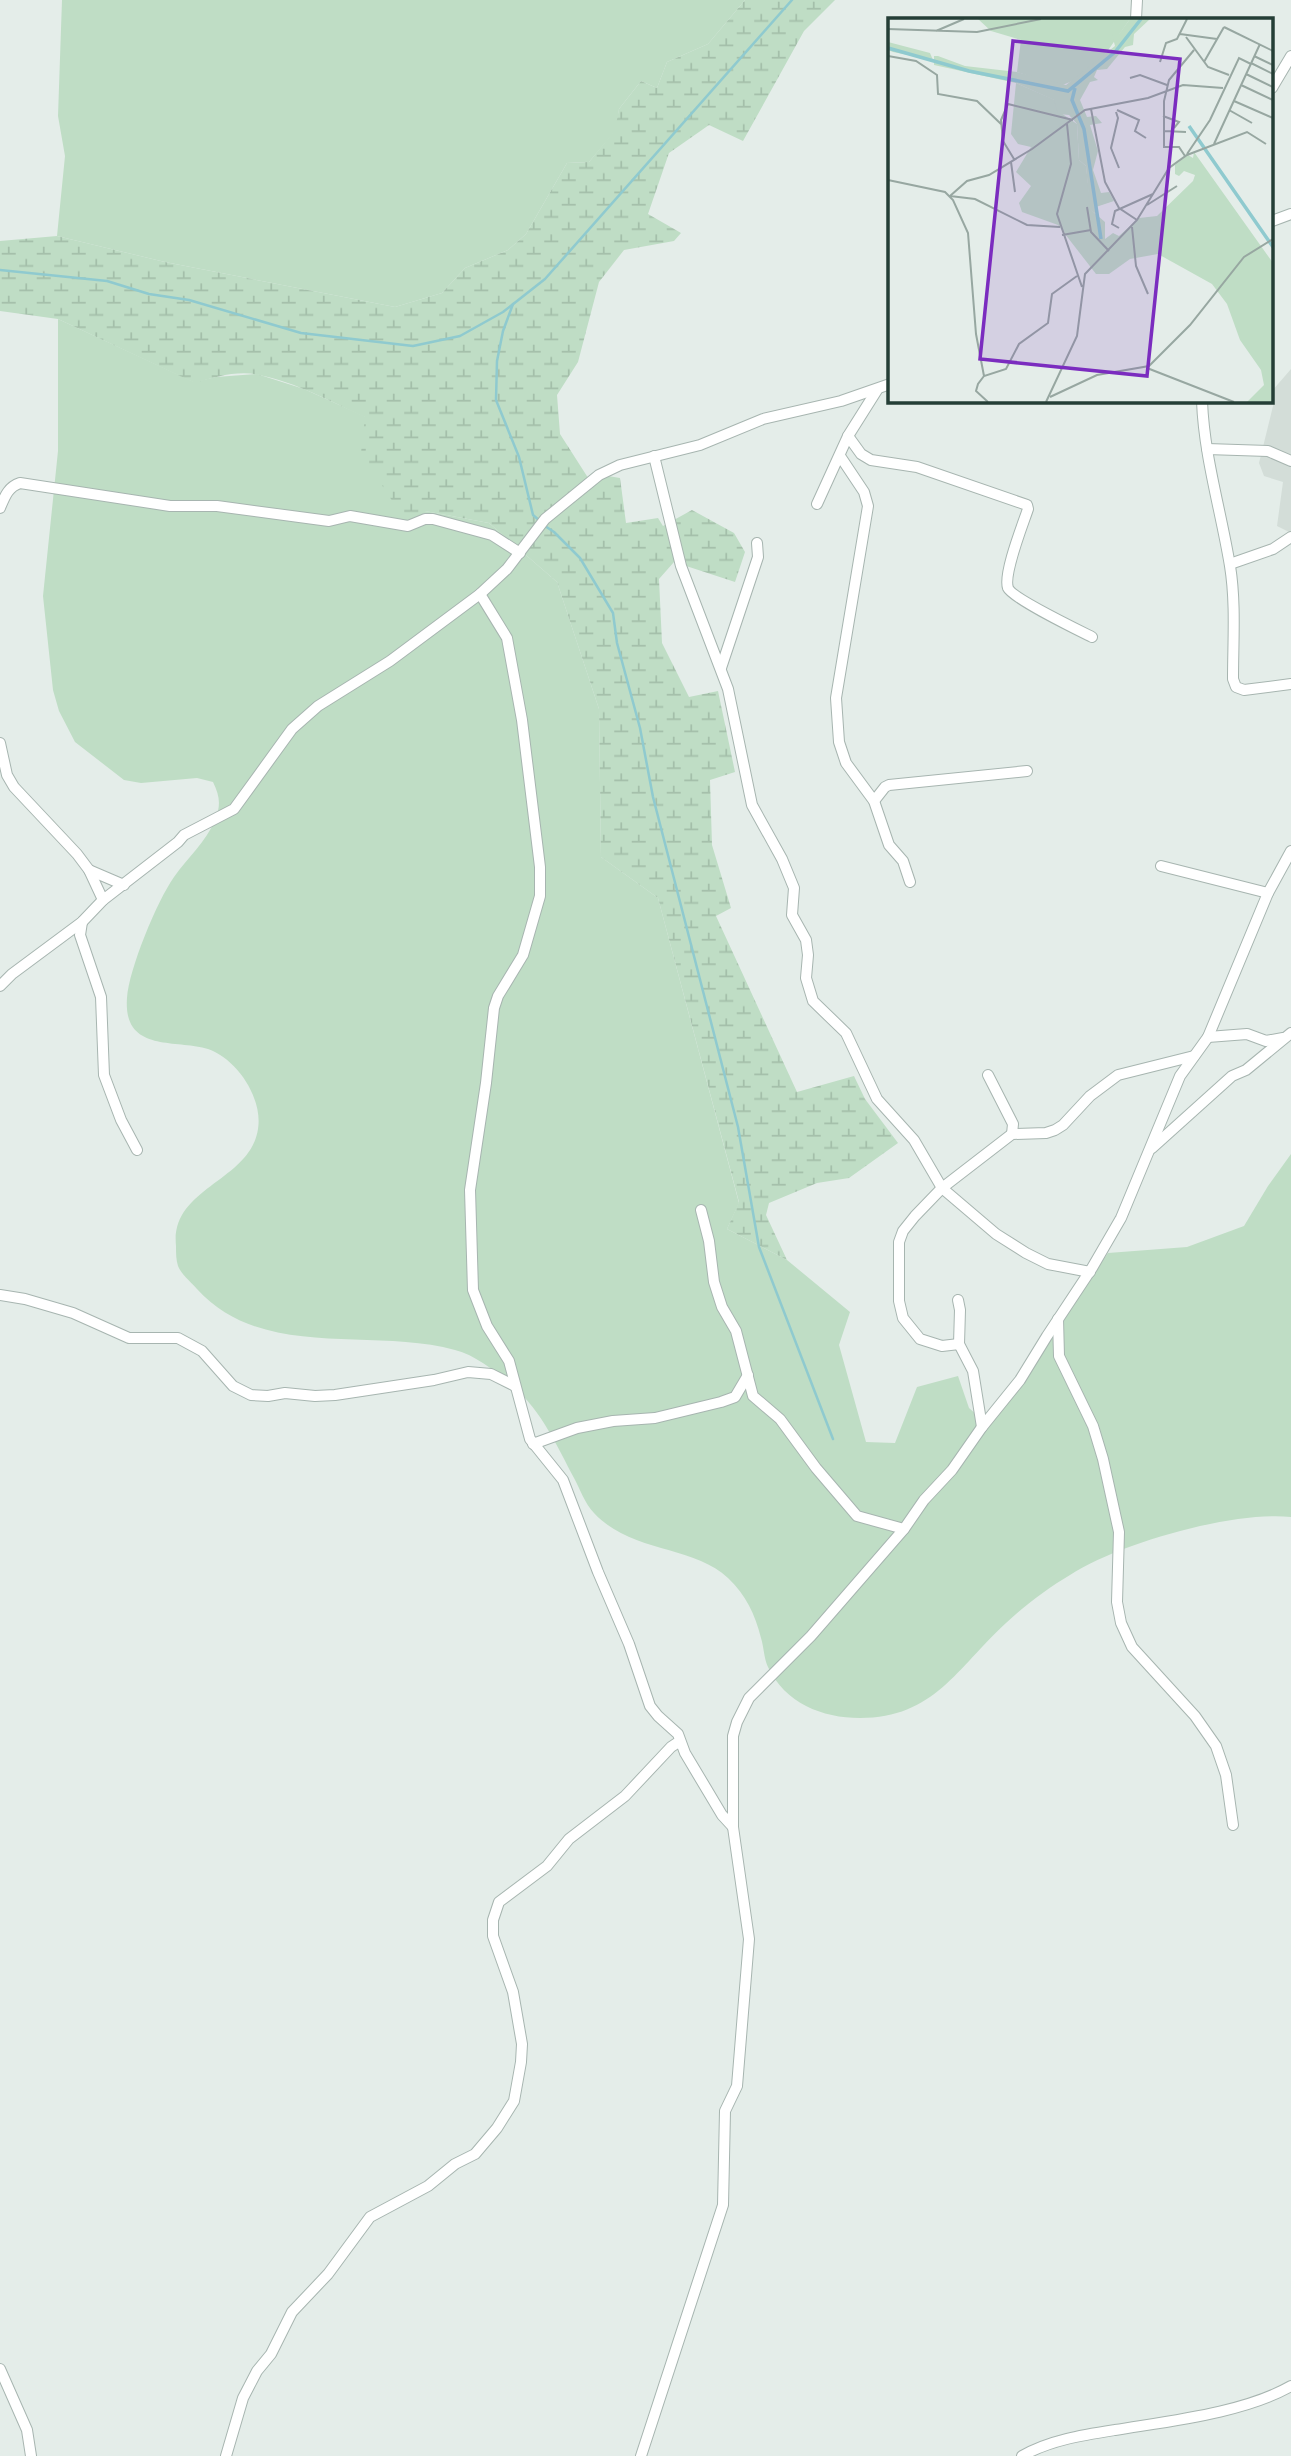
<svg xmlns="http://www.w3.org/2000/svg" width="1291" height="2456" font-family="Commissioner,sans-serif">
	<defs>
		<pattern id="wetland-marsh" width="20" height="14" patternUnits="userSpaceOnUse" patternTransform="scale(1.75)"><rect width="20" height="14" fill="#bfddc5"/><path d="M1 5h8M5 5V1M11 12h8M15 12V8" fill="none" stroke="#a4bfaa"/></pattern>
	</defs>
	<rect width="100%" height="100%" fill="#e4ede9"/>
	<!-- built -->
	<path fill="#d3ddd8" d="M 1291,369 L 1291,533 L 1277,526 L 1283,482 L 1264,476 L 1259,463 L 1274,402 L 1272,400 L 1272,391 Z"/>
	<!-- green -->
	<g fill="#bfddc5">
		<path d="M 62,0 L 745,0 L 708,44 L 667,62 L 657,88 L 641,81 L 619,109 L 616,130 L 589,162 L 567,163 L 526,234 L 508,250 L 465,268 L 442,293 L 395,307 L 165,262 L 57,236 L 65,156 L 58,116 Z"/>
		<path d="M 58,319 L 194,382 L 216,377 L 257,374 L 304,389 L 366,417 L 425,511 L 489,523 L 557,582 L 599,709 L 601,857 L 658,898 L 739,1203 L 727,1229 L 787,1260 L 850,1312 L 839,1345 L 866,1442 L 895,1443 L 917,1387 L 958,1376 L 969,1408 L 986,1423 L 1108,1253 L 1187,1247 L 1244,1226 L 1268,1186 L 1291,1154 L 1291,1517 C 1233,1511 1119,1543 1070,1575 C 1048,1588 1024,1606 1006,1623 C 957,1668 934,1718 860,1718 C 822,1718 785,1703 768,1667 C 764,1659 764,1648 761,1638 C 755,1614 746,1595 728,1578 C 693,1545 631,1553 594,1513 C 585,1504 580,1489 574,1478 C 557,1446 542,1412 514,1387 C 497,1373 476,1355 455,1350 C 371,1327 262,1361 197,1289 C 191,1282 181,1274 178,1266 C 176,1260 176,1253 176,1246 C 170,1187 250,1182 258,1129 C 263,1098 237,1059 208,1049 C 175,1039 123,1053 127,998 C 129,969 157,901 174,877 C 187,858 206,842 215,820 C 221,806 220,796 213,782 L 197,778 L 141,783 L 124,780 L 75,742 L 59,711 L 53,690 L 43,596 L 58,451 Z"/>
	</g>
	<!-- wetland -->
	<path fill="url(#wetland-marsh)" d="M 745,0 L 835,0 L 804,31 L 743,141 L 709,125 L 669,153 L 648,214 L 681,233 L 674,241 L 624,250 L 599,282 L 578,362 L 557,395 L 560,434 L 592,484 L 608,476 L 620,478 L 626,523 L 658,518 L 663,526 L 692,510 L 734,533 L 745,552 L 735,582 L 674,562 L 659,579 L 662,643 L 689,697 L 718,691 L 735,772 L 710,780 L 712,845 L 731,908 L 716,916 L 797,1092 L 854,1076 L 865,1099 L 898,1143 L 849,1178 L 817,1183 L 769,1203 L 766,1215 L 787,1260 L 727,1229 L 739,1202 L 658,898 L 601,857 L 599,709 L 557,582 L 489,523 L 425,511 L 404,519 L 361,453 L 365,417 C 331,402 296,382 259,375 C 239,370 214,377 195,383 L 58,319 L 0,311 L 0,241 L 57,236 L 165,262 L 395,307 L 442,293 L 465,268 L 508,250 L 526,234 L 567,163 L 589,162 L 615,130 L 619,109 L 641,81 L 657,88 L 667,62 L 708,44 Z"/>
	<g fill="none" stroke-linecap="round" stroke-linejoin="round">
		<!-- stream -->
		<g stroke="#8fcacf" stroke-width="2.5">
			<path d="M 0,270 L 107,281 L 149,294 L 189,300 L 301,333 L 413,346 L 460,336 L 503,312 L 545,279 L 792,0"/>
			<path d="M 513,304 L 503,331 L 497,361 L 496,400 L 519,457 L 533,515 L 540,521"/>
			<path d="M 545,526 L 554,532 L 580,558 L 613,613 L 617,643 L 640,728 L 653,797 L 738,1127 L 759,1247 L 833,1439"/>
		</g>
		<defs>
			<g id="street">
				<path d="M 1136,19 L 1137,0"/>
				<path d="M 1272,88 L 1291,56"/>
				<path d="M 1272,221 L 1291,214"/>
				<path d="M 1202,401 C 1204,456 1221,511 1230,566 C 1236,603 1233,642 1233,679 L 1236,687 L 1244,690 L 1291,684"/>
				<path d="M 848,436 L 861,454 L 871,460 L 917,467 L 1027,505 L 1028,509 C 1023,524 1003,574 1008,588 C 1012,598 1078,630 1092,637"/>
				<path d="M 1207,449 L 1268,451 L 1291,461"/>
				<path d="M 654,456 L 681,566 L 728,689 L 752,805 L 782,859 L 794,888 L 792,915 L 806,940 L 808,955 L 806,978 L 813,1001 L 846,1033 L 877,1099 L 914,1140 L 942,1188 L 996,1234 L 1026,1253 L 1048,1264 L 1090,1272"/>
				<path d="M 840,456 L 864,492 L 868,506 L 836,698 L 839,742 L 846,763 L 874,801 L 889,845 L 903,861 L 910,882"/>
				<path d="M 817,504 L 848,436 L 877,390"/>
				<path d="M 0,508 C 5,496 8,487 20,483 L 170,506 L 217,506 L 329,521 L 350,516 L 408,526 L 425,519 L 433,519 L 492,535 L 520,553"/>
				<path d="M 1230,564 L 1273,549 L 1291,537"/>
				<path d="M 480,594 L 507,638 L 522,720 L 540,867 L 540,896 L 523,955 L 498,996 L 494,1008 L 486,1083 L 470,1190 L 473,1290 L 487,1326 L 509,1361 L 530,1439 L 563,1480 L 598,1572 L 629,1644 L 650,1706 L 658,1716 L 678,1734 L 685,1753 L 722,1815 L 733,1827"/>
				<path d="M 721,668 L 758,557 L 757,543"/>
				<path d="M 0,743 L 7,775 L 14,787 L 77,854 L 89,870 L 103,900"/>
				<path d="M 874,801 L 885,787 L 889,785 L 1027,771"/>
				<path d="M 1161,866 L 1268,893"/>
				<path d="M 89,870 L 124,885"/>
				<path d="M 82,922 L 80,935 L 101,997 L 104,1075 L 121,1120 L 137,1150"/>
				<path d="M 0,986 L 12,974 L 82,922 L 103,900 L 178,842 L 184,835 L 234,809 L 292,729 L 318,706 L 390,661 L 480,594 L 507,569 L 545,519 L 599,475 L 620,465 L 700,445 L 763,419 L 841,401 L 890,384"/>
				<path d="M 1208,1037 L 1247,1034 L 1266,1041 L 1283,1038"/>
				<path d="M 988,1075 L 1013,1124 L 1012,1134"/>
				<path d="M 1152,1148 L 1232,1076 L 1246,1070 L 1291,1033"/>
				<path d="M 701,1210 L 709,1241 L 714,1282 L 722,1307 L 736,1331 L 753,1396 L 780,1419 L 816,1468 L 857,1516 L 904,1529"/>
				<path d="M 0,1295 L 25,1299 L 73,1313 L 129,1338 L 178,1338 L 202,1351 L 233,1386 L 251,1395 L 268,1396 L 285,1393 L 315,1396 L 335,1395 L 434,1380 L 468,1372 L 491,1374 L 515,1386"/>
				<path d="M 958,1300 L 960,1310 L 959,1344 L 973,1371 L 982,1427"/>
				<path d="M 1058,1319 L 1059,1356 L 1093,1426 L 1103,1459 L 1119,1532 L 1117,1602 L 1121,1623 L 1132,1647 L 1195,1716 L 1216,1746 L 1226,1775 L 1233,1825"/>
				<path d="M 959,1344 L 942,1346 L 920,1339 L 903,1318 L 899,1301 L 899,1242 L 903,1231 L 915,1216 L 942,1188 L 1012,1134 L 1046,1133 L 1055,1130 L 1063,1125 L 1090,1096 L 1118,1075 L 1194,1056"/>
				<path d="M 533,1444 L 577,1428 L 613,1421 L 655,1418 L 721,1402 L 735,1397 L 748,1375"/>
				<path d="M 0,2369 L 27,2430 L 31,2456"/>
				<path d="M 226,2456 L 243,2398 L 257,2371 L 271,2354 L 292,2312 L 328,2274 L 370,2217 L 428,2186 L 455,2164 L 475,2154 L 497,2128 L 514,2101 L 521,2062 L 522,2044 L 513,1992 L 493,1936 L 493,1920 L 499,1902 L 547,1866 L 569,1839 L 625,1796 L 671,1747 L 680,1741"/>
				<path d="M 641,2456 L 723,2205 L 725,2111 L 737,2086 L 749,1939 L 733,1827 L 733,1736 L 737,1722 L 749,1698 L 811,1636 L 904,1529 L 924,1500 L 952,1470 L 982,1427 L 1020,1380 L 1047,1336 L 1092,1268 L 1121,1218 L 1180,1076 L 1208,1037 L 1268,893 L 1291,851"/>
				<path d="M 1022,2456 C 1050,2440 1083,2435 1115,2430 C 1169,2421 1244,2413 1291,2386"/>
			</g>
		</defs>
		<!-- street casing -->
		<use href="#street" stroke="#a7b5b0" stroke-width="12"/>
		<!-- street -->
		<use href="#street" stroke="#fff" stroke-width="10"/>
	</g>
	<!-- overview -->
	<g transform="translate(888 18)">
		<rect width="385" height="385" fill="#e4ede9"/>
		<path d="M 90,1 L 242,1 L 216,38 L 187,62 L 172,68 L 129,54 L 133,22 L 103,13 ZM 128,65 L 167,82 L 173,95 L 189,106 L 191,142 L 198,148 L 203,192 L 217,204 L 217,221 L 225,215 L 231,218 L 251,200 L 269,198 L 305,163 L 307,157 L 296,153 L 291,158 L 287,156 L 287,147 L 300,137 L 305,140 L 306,134 L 385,245 L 385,384 L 359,384 L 376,367 L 373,352 L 352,322 L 339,286 L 324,266 L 270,236 L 242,241 L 221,256 L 208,256 L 170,207 L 134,194 L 131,185 L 143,168 L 128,154 L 143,129 L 130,126 L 123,116 Z" fill="#bfddc5"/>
		<path d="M 0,24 L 42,35 L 45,42 L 5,34 L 0,32 Z" fill="#bfddc5"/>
		<path d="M 242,1 L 262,1 L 246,16 L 245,27 L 237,29 L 219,51 L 209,52 L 206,59 L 210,62 L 202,64 L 192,82 L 199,99 L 208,98 L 214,105 L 202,107 L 210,133 L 205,152 L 213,175 L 221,174 L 226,183 L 208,189 L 210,197 L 202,192 L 198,148 L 191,142 L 189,106 L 181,97 L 170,96 L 166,82 L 128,65 L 46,47 L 46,38 L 50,38 L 77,48 L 129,54 L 178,67 L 227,28 L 224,16 L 231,16 Z" fill="#bfddc5"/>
		<path fill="none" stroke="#8fcacf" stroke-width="3.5" d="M 0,30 L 81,53 L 180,73 L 227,34 L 253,1M 187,70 L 184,82 L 196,111 L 213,221M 301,108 L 385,229"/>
		<path fill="none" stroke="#97a7a1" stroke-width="2" d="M 336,9 L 385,33M 0,11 L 89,14 L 153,1M 48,13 L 76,1M 292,16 L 329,21M 298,19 L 320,49 L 341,57M 0,38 L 28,43 L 49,57 L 50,76 L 89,83 L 113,106M 366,38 L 385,47M 272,44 L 278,25 L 289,21 L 299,1M 316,44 L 336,9M 363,45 L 385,56M 358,56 L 385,69M 242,60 L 252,57 L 279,67M 353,67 L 385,82M 346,83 L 385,100M 203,91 L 217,164 L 231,190 L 249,202M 229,92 L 251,102 L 247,113 L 258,120M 341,92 L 364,105M 228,94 L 230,100 L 223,130 L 231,150M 275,98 L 291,104 L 286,110M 179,106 L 183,146 L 169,196 L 194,269M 276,113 L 298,114M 326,126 L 372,26M 299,136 L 322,102 L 351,40 L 363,46M 297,138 L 291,129 L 276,129 L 276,83 L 281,62 L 306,32M 126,141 L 115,123 L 113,102 L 120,86 L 185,102M 123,144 L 127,174M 0,162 L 57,174 L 65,182 L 80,215 L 88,316 L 96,358M 62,178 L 79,163 L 101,157 L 144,131 L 197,92 L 260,80 L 295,67 L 335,70M 62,178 L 87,181 L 139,207 L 172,209M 259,187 L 289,168M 199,189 L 203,214 L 221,233M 244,209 L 248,248 L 260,276M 231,210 L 224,206 L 227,193 L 265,176M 174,217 L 203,212M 259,350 L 346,384M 162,379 L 209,357 L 261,348 L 302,307 L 356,239 L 385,221M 100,384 L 88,373 L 90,366 L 96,358 L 118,351 L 131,326 L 160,305 L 164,276 L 189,258M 158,384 L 189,318 L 197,256 L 249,202 L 281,150 L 299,137 L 359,114 L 378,126"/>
		<path fill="#7b2cbf" fill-opacity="0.15" stroke="#7b2cbf" stroke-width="3.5" d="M 125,23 L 292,41 L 259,358 L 92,341 Z"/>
		<rect width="385" height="385" fill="none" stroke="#243e36" stroke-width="3.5"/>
	</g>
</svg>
